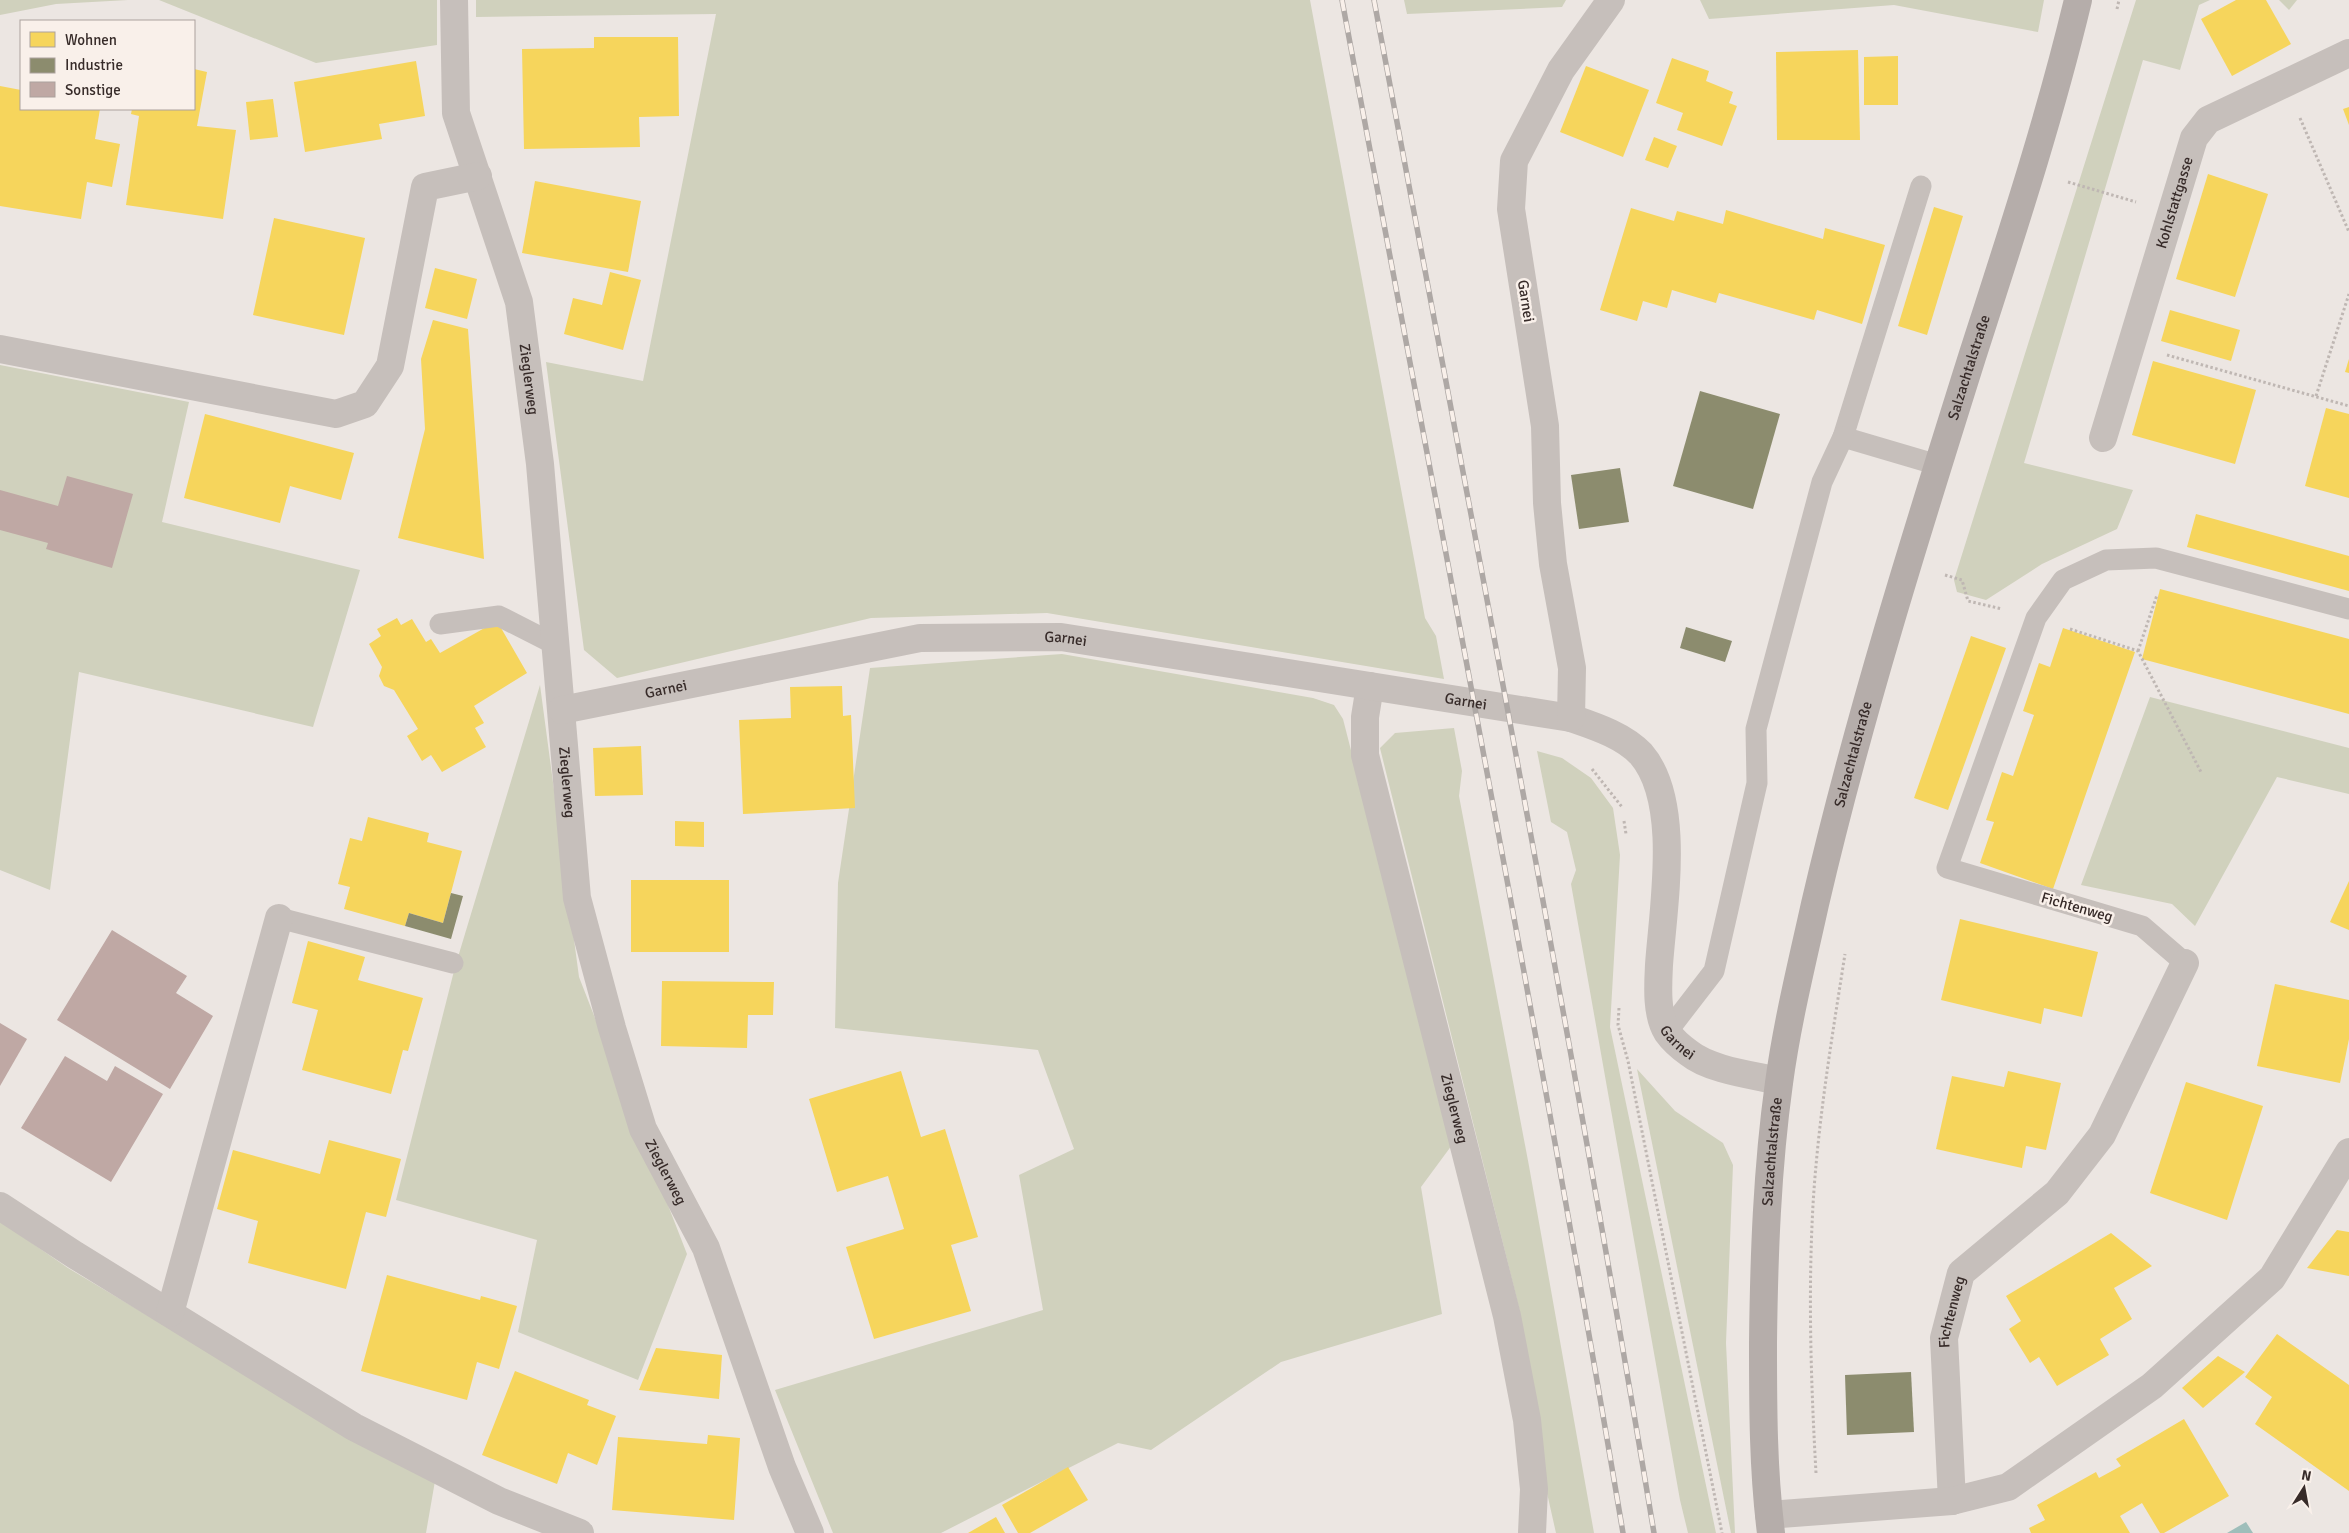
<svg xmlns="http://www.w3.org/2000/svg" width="2349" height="1533" font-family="Signika,sans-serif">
	<rect width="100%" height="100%" fill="#ece6e2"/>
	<!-- green -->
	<g fill="#d0d1bd">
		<path d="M 0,0 L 128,0 L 56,4 L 0,15 Z"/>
		<path d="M 159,0 L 437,0 L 437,45 L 316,63 Z"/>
		<path d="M 476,0 L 1310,0 L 1425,618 L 1436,636 L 1444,679 L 1047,613 L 871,618 L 617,678 L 584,650 L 546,362 L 643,381 L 716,14 L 476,17 Z"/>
		<path d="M 1404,0 L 1566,0 L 1562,7 L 1407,14 Z"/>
		<path d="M 1700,0 L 2044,0 L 2038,32 L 1894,5 L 1709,19 Z"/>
		<path d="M 2136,0 L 2210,0 L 2199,5 L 2180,70 L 2143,60 L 2024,463 L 2133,490 L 2117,529 L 2042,564 L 1986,600 L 1957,592 L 1954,580 Z"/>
		<path d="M 2279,0 L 2297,0 L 2289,10 Z"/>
		<path d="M 0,365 L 189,402 L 162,522 L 360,570 L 313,727 L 79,672 L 50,890 L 0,870 Z"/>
		<path d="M 1062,654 L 1313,698 L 1334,705 L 1343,719 L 1452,1145 L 1421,1187 L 1442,1314 L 1281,1362 L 1151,1450 L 1118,1443 L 941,1533 L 833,1533 L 775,1390 L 1043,1310 L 1019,1175 L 1074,1149 L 1038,1050 L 835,1028 L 838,883 L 870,668 Z"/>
		<path d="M 540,685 L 579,977 L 687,1254 L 638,1380 L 518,1332 L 537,1240 L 396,1200 L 455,967 Z"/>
		<path d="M 2150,697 L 2349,748 L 2349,794 L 2277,777 L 2195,926 L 2172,904 L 2081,885 Z"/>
		<path d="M 1454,728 L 1462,771 L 1459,796 L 1529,1166 L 1594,1533 L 1556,1533 L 1547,1493 L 1520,1312 L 1380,748 L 1395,733 Z"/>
		<path d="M 1537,751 L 1562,758 L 1591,778 L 1613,808 L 1620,855 L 1610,1027 L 1716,1533 L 1688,1533 L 1680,1500 L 1571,884 L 1576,870 L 1567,832 L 1551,822 Z"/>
		<path d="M 1637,1069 L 1675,1111 L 1723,1143 L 1733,1165 L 1726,1343 L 1735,1533 L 1731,1533 Z"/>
		<path d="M 0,1221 L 68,1268 L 357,1440 L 435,1481 L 426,1533 L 0,1533 Z"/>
	</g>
	<!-- water -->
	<path fill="#9ebeba" d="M 2246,1522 L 2253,1533 L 2227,1533 Z"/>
	<!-- homes -->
	<g fill="#f6d55c">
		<path d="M 2236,0 L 2266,0 L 2291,44 L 2232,76 L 2201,19 Z"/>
		<path d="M 594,37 L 678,37 L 679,116 L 639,117 L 640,147 L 524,149 L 522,49 L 594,48 Z"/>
		<path d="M 1858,50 L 1860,140 L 1777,140 L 1776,52 Z"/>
		<path d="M 1898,56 L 1898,105 L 1864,105 L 1864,57 Z"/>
		<path d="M 1672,58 L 1709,71 L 1706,81 L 1733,92 L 1729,103 L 1737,106 L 1722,146 L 1677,130 L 1683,113 L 1656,103 Z"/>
		<path d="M 416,61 L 425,116 L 379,124 L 382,139 L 305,152 L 294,82 Z"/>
		<path d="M 1586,66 L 1649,90 L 1623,157 L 1560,132 Z"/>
		<path d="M 194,69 L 207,72 L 197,126 L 236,130 L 223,219 L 126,205 L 139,116 L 131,114 L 132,109 L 194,109 Z"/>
		<path d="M 0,86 L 21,90 L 21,109 L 100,109 L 95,139 L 120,144 L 112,187 L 87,182 L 81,219 L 0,206 Z"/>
		<path d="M 273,99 L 278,137 L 250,140 L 246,102 Z"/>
		<path d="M 2349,107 L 2349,125 L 2343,109 Z"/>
		<path d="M 1654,137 L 1677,146 L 1668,168 L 1645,160 Z"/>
		<path d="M 2208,174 L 2268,194 L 2235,297 L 2176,279 Z"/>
		<path d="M 535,181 L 641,201 L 628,272 L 522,253 Z"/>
		<path d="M 1934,207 L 1963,216 L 1927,335 L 1898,326 Z"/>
		<path d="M 1631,208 L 1674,221 L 1677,211 L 1723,224 L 1726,210 L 1823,239 L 1825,228 L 1885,245 L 1862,324 L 1817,310 L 1814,320 L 1719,293 L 1716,303 L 1672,290 L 1667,308 L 1643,301 L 1637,321 L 1600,310 Z"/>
		<path d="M 274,218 L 365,238 L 344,335 L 253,315 Z"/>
		<path d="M 435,268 L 477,279 L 467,319 L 425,308 Z"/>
		<path d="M 610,272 L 641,280 L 623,350 L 564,334 L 573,298 L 602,305 Z"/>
		<path d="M 2170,310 L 2240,330 L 2231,361 L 2161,341 Z"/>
		<path d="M 433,320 L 468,329 L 484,559 L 398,538 L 425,429 L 421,359 Z"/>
		<path d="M 2349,359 L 2349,373 L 2345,372 Z"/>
		<path d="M 2153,361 L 2256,390 L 2235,464 L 2132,435 Z"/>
		<path d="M 2326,408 L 2349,414 L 2349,498 L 2305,486 Z"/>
		<path d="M 205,414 L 354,453 L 341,500 L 290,486 L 280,523 L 184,498 Z"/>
		<path d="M 2196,514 L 2349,556 L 2349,591 L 2187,547 Z"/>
		<path d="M 2160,589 L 2349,639 L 2349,714 L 2142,659 Z"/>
		<path d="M 397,618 L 401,625 L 412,619 L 426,642 L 431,639 L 440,653 L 497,621 L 527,673 L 474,706 L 484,723 L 475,728 L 486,747 L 442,772 L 431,755 L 422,761 L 407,736 L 418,729 L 394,690 L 384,686 L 379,676 L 382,667 L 369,644 L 381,636 L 377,629 Z"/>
		<path d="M 2063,628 L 2135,652 L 2053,889 L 1980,863 L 1994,822 L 1986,820 L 2002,772 L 2013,776 L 2034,715 L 2023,711 L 2039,663 L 2050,667 Z"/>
		<path d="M 1971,636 L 2006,648 L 1948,810 L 1914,798 Z"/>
		<path d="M 842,686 L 843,716 L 851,715 L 855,808 L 743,814 L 739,720 L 791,718 L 790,687 Z"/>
		<path d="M 641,746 L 643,795 L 595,796 L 593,748 Z"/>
		<path d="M 368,817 L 429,833 L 427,842 L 462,851 L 443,923 L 409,913 L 405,926 L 344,909 L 350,887 L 338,884 L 350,838 L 362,841 Z"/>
		<path d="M 675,821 L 704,822 L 704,847 L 675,846 Z"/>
		<rect x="631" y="880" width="98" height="72"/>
		<path d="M 2349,881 L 2349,930 L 2330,922 Z"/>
		<path d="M 1960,919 L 2098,952 L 2082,1017 L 2044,1008 L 2041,1024 L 1941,1000 Z"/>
		<path d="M 308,941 L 365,957 L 358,980 L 423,998 L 408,1051 L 403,1050 L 391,1094 L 302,1070 L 318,1010 L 292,1003 Z"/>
		<path d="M 662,981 L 774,982 L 773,1015 L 748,1015 L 747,1048 L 661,1046 Z"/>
		<path d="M 2275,984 L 2349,1000 L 2349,1039 L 2340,1083 L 2257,1066 Z"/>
		<path d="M 901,1071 L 921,1137 L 945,1129 L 978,1237 L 951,1245 L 971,1311 L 874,1339 L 846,1247 L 904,1229 L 888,1176 L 837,1192 L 809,1099 Z"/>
		<path d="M 2008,1071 L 2061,1083 L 2046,1150 L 2026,1146 L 2022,1168 L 1936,1149 L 1952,1076 L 2004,1087 Z"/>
		<path d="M 2186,1082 L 2263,1106 L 2227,1220 L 2150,1193 Z"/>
		<path d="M 329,1140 L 401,1159 L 386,1217 L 366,1212 L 346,1289 L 248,1263 L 258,1221 L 217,1209 L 233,1150 L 320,1174 Z"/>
		<path d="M 2337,1230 L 2349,1232 L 2349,1276 L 2307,1268 Z"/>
		<path d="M 2111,1233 L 2152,1266 L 2114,1288 L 2132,1319 L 2100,1339 L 2109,1355 L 2057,1386 L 2039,1357 L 2030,1363 L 2009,1329 L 2021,1321 L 2006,1296 Z"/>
		<path d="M 387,1275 L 480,1300 L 481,1296 L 517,1306 L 499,1369 L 477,1362 L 467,1400 L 361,1371 Z"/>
		<path d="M 2277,1334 L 2349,1385 L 2349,1491 L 2255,1424 L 2272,1397 L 2245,1377 Z"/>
		<path d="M 656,1348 L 722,1355 L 719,1399 L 639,1390 Z"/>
		<path d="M 2218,1356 L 2245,1372 L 2203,1408 L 2182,1388 Z"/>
		<path d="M 515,1371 L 589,1400 L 587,1405 L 616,1416 L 597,1465 L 568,1453 L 557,1484 L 482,1455 Z"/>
		<path d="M 2184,1419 L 2229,1496 L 2164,1533 L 2160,1533 L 2142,1503 L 2120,1516 L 2130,1533 L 2031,1533 L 2029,1528 L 2045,1520 L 2037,1505 L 2096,1472 L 2099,1478 L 2121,1466 L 2116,1459 Z"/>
		<path d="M 708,1435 L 740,1438 L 734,1520 L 612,1510 L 618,1437 L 707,1444 Z"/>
		<path d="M 1068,1467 L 1088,1500 L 1030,1533 L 1018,1533 L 1002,1505 Z"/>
		<path d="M 996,1517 L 1005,1533 L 968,1533 Z"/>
	</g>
	<!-- industry -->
	<g fill="#8c8c6e">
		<path d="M 1700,391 L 1780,414 L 1753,509 L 1673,486 Z"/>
		<path d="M 1620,468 L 1629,522 L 1579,529 L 1571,475 Z"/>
		<path d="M 1686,627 L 1732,641 L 1725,662 L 1680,648 Z"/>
		<path d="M 451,893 L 463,896 L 451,939 L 405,926 L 409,913 L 443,923 Z"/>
		<path d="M 1911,1372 L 1914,1432 L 1847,1435 L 1845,1375 Z"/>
	</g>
	<!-- building -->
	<g fill="#bfa8a4">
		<path d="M 67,476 L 133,494 L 112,568 L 46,549 L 48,543 L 0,530 L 0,490 L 58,506 Z"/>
		<path d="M 112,930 L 187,976 L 176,993 L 213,1016 L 170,1089 L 57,1020 Z"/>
		<path d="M 0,1023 L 27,1039 L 0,1086 Z"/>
		<path d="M 65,1056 L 107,1081 L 115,1066 L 163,1094 L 111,1182 L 21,1128 Z"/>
	</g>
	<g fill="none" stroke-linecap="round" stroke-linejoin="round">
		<!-- path -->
		<g stroke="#bfb7b3" stroke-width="3" stroke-dasharray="2.5 2.5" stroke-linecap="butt">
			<path d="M 2117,9 L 2119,0"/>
			<path d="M 2300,118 L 2349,232"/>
			<path d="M 2068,182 L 2136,202"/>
			<path d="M 2167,355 L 2349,406"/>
			<path d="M 2316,396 L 2349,294"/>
			<path d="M 1945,575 L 1962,580 L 1968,601 L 2002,609"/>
			<path d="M 2070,629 L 2138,651 L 2201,772"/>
			<path d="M 2138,651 L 2157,595"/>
			<path d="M 1592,769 L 1622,807"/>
			<path d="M 1624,821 L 1626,834"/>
			<path d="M 1619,1008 L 1618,1025 L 1628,1061 L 1722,1533"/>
			<path d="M 1816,1473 C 1811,1384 1808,1294 1813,1205 C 1818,1121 1832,1037 1845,954"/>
		</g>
		<!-- lane -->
		<g stroke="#c6bfbb" stroke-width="21">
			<path d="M 1921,186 L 1843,437 L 1938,465"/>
			<path d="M 440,624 L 499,616 L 556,645"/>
			<path d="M 279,918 L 453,963"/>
			<path d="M 2185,963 L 2142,926 L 1947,868 L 2036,618 L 2063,580 L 2106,560 L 2156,558 L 2349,609"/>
			<path d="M 1667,1032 L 1714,971 L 1757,783 L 1756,729 L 1822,482 L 1843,437"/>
		</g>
		<!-- street -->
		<g stroke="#c6bfbb" stroke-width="28">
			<path id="s1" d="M 454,0 L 456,113 L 519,302 L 540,464 L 577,898 L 612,1028 L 643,1129 L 706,1248 L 782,1467 L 810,1533"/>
			<path d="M 0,349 L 336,414 L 365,404 L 390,366 L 425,187 L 478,176"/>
			<path id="s2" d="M 2103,438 L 2194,138 L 2208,120 L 2349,53"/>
			<path id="s3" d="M 1370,686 L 1365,717 L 1365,755 L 1507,1316 L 1527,1420 L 1534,1489 L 1532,1533"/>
			<path id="s4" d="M 562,710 L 920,638 L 1061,637 L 1571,718 C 1594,726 1623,735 1641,754 C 1682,801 1663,907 1659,965 C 1658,985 1656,1014 1667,1032 C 1672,1039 1682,1048 1689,1053 C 1710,1070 1753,1075 1779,1081"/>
			<path d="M 1571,718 L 1572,668 L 1553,564 L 1547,503 L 1545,426 L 1511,209 L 1514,161 L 1561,70 L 1611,0"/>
			<path d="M 0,1206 L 75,1255 L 354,1427 L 499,1501 L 580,1533"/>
			<path d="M 170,1313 L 279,918"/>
			<path id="s5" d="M 1952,1501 L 1944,1338 L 1961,1273 L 2057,1193 L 2102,1135 L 2185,963"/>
			<path d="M 1769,1515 L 1952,1501 L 2008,1487 L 2152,1386 L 2272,1278 L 2349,1152"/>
		</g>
		<!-- primary -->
		<path stroke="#b5adaa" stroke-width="28" id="s6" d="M 1771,1533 C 1763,1470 1763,1407 1763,1343 C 1764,1256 1767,1169 1779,1083 C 1787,1023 1802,963 1815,904 C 1858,719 1915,538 1972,357 C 2010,239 2049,121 2078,0"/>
		<defs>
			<g id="rail">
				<path d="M 1342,0 C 1437,511 1537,1021 1623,1533"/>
				<path d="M 1374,0 C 1470,511 1569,1021 1654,1533"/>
			</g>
		</defs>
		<!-- rail casing -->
		<use href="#rail" stroke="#aea8a5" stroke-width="5.5"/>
		<!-- rail -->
		<use href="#rail" stroke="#f9f0ea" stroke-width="4" stroke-dasharray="11" stroke-linecap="butt"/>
	</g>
	<g text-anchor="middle" stroke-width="5" stroke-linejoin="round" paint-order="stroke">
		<!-- street labels -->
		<g font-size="15" fill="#372b29" stroke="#f9f0ea">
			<text dy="5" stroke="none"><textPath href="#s2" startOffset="246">Kohlstattgasse</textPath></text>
			<text transform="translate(1526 301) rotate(81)" y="5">Garnei</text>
			<text dy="5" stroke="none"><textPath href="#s6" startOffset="1192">Salzachtalstraße</textPath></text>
			<text dy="5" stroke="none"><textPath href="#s1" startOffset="390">Zieglerweg</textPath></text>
			<text dy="5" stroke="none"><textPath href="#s4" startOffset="511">Garnei</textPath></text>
			<text dy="5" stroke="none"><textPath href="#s4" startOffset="106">Garnei</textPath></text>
			<text dy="5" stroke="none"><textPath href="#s4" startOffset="916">Garnei</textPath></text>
			<text dy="5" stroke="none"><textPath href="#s6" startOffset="788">Salzachtalstraße</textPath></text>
			<text dy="5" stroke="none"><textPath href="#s1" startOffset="795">Zieglerweg</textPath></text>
			<text transform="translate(2077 907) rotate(16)" y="5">Fichtenweg</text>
			<text dy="5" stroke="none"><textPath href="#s4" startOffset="1402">Garnei</textPath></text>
			<text dy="5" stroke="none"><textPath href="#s3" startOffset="434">Zieglerweg</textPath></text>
			<text dy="5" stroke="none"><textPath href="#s6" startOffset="382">Salzachtalstraße</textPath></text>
			<text dy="5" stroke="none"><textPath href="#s1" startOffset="1200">Zieglerweg</textPath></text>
			<text dy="5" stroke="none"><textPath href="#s5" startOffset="190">Fichtenweg</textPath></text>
		</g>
	</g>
	<!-- legend -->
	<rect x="20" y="20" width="175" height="90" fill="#f9f0ea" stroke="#aba19d"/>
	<rect x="30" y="32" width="25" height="15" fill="#f6d55c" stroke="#aba19d"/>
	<text x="65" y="45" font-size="15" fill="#372b29">Wohnen</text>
	<rect x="30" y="58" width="25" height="15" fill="#8c8c6e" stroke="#aba19d"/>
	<text x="65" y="70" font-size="15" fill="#372b29">Industrie</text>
	<rect x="30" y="82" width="25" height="15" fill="#bfa8a4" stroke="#aba19d"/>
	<text x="65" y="95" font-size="15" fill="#372b29">Sonstige</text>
	<!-- north arrow -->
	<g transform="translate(2304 1488) rotate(11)" stroke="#f9f0ea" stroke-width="4" paint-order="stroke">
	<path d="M0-4L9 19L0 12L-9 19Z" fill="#372b29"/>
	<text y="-8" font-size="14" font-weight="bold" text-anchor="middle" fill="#372b29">N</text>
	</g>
</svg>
